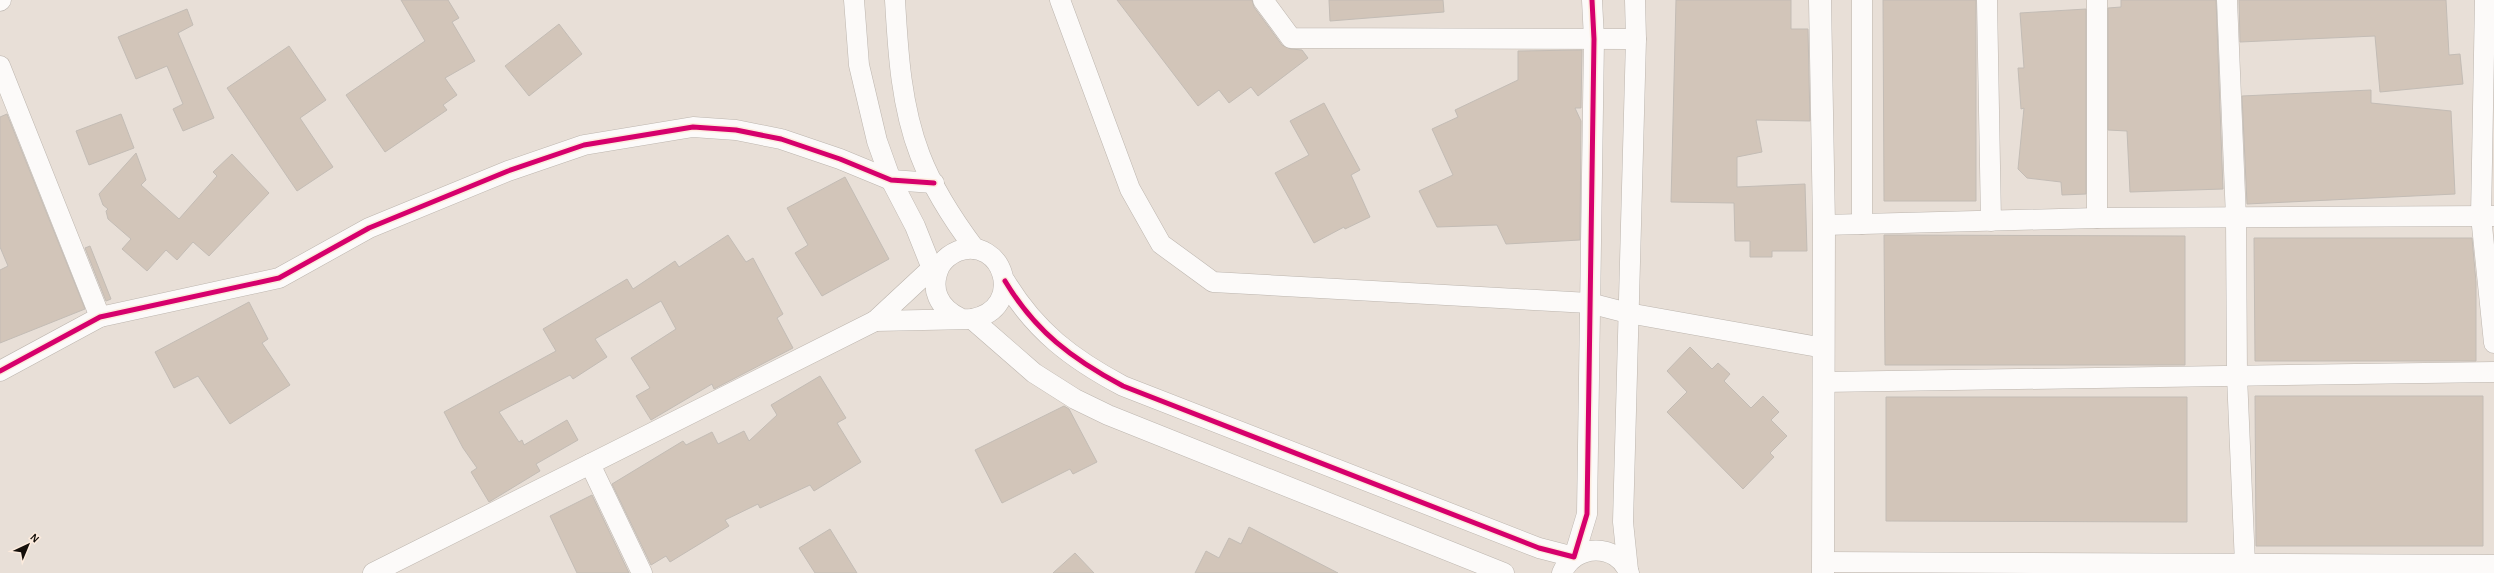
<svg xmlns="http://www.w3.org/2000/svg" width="2494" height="573" font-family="'Alegreya Sans',sans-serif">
	<rect width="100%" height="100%" fill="#e8dfd7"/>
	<!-- building -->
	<g fill="#d2c5b9" stroke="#c3bcb5">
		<path d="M 401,0 L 448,0 L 459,18 L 452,22 L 475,61 L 445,78 L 457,95 L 443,105 L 447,110 L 385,152 L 346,95 L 425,41 Z"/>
		<path d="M 1117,0 L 1252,0 L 1254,7 L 1282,45 L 1291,49 L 1302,50 L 1308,58 L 1258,96 L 1251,87 L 1229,103 L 1219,90 L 1198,106 Z"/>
		<path d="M 1329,0 L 1443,0 L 1444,12 L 1330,21 Z"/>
		<path d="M 1676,0 L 1791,0 L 1791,29 L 1808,29 L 1810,121 L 1756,120 L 1762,152 L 1737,157 L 1737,187 L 1805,184 L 1807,251 L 1772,251 L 1772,257 L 1750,257 L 1750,241 L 1735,241 L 1734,203 L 1671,202 Z"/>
		<path d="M 1883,0 L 1976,0 L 1976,201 L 1884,201 Z"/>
		<path d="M 2121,0 L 2216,0 L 2223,189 L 2130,192 L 2127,131 L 2108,130 L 2108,8 L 2121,7 Z"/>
		<path d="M 2239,0 L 2446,0 L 2449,55 L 2460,54 L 2463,84 L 2380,92 L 2375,36 L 2240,42 Z"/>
		<path d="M 187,9 L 193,25 L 178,33 L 214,118 L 183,131 L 173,109 L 183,104 L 167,66 L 136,79 L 118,37 Z"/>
		<path d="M 2086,9 L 2086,194 L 2062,195 L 2061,182 L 2027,178 L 2018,169 L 2024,108 L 2021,109 L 2018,68 L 2024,68 L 2020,13 Z"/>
		<path d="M 559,24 L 582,54 L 529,96 L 505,66 Z"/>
		<path d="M 289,46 L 326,100 L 300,118 L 333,167 L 297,191 L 227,88 Z"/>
		<path d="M 1582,50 L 1581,108 L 1575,108 L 1581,121 L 1580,240 L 1506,244 L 1497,225 L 1437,227 L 1419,191 L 1453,175 L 1432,129 L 1458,117 L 1455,110 L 1518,80 L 1518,51 Z"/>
		<path d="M 2371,90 L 2371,103 L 2451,111 L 2455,194 L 2247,204 L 2242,96 Z"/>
		<path d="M 1324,103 L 1360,170 L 1351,175 L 1370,217 L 1345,229 L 1344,227 L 1314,243 L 1275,173 L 1309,155 L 1290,121 Z"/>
		<path d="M 7,114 L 85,309 L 0,343 L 0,270 L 8,266 L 0,247 L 0,117 Z"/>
		<path d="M 121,114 L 134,148 L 89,165 L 76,131 Z"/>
		<path d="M 136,153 L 146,180 L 141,185 L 179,219 L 217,176 L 213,172 L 232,154 L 269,193 L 209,256 L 193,242 L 177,260 L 166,250 L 147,271 L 122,249 L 131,239 L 108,219 L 106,211 L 108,209 L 103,205 L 99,194 Z"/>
		<path d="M 845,177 L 889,259 L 822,296 L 795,253 L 808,245 L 787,208 Z"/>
		<path d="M 728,235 L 746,262 L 753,258 L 783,314 L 777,318 L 793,348 L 714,389 L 712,384 L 651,420 L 636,396 L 650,388 L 631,358 L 676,329 L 661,301 L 595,339 L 607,357 L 573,379 L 570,375 L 499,412 L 519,442 L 522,440 L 524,445 L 567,420 L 578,440 L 536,464 L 540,471 L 489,502 L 471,472 L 477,468 L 463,448 L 444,412 L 556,351 L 543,329 L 627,279 L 633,289 L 675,261 L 679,267 Z"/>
		<path d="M 1884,235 L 2185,236 L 2185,365 L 1885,365 Z"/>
		<path d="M 2254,238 L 2472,238 L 2476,282 L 2476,361 L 2255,361 Z"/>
		<path d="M 90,246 L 111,299 L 106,301 L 85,248 Z"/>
		<path d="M 249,302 L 268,339 L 262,343 L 290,385 L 230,424 L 198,376 L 174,388 L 155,352 Z"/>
		<path d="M 1690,347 L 1712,369 L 1718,363 L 1730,374 L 1724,381 L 1751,408 L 1763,396 L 1779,412 L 1771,420 L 1787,436 L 1770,453 L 1774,457 L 1743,489 L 1667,412 L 1687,392 L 1667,371 Z"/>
		<path d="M 820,376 L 846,418 L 837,423 L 861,462 L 814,491 L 810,485 L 760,508 L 758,504 L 725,520 L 729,526 L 670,562 L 666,556 L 651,565 L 612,484 L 683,441 L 686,445 L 712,432 L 718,444 L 744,431 L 749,441 L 777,415 L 771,405 Z"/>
		<path d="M 2255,396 L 2483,396 L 2483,546 L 2256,546 Z"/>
		<path d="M 1886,397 L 2187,397 L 2187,522 L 1886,521 Z"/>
		<path d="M 1064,406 L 1069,409 L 1097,462 L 1073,474 L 1070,469 L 1002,503 L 975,450 Z"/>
		<path d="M 592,495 L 629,573 L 577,573 L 550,516 Z"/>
		<path d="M 1249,527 L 1338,573 L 1195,573 L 1206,551 L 1219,558 L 1229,538 L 1241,544 Z"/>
		<path d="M 830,529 L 857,573 L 815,573 L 799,548 Z"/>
		<path d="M 1075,553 L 1094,573 L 1053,573 Z"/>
	</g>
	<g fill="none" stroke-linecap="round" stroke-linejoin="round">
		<defs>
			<g id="street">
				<path d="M 854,0 L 859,65 L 877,141 L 891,180 L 915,226 L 935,276"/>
				<path d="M 895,0 C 898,52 901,106 920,155 C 933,189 954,221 975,249"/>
				<path d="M 1060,0 L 1130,189 L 1161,244 L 1213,282 L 1589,303 L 1628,313 L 1824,348"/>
				<path d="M 1263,0 L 1291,38 L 1636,39"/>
				<path d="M 1987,0 L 1991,221"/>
				<path d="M 2227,0 L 2236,218 L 2237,376 L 2245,564"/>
				<path d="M 2485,0 L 2481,216 L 2494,343"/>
				<path d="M 0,1 L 1,0"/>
				<path d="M 0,66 L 100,317"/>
				<path d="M 2097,218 L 2097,0"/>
				<path d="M 1862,224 L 1862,0"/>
				<path d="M 1824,225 L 2097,218 L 2494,216"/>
				<path d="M 943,262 L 932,268 L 875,321 L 972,319 C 1027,308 1003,235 958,251 C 951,254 944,259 940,266 C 929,289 939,308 960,318"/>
				<path d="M 1005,281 C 1035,331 1072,359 1123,386 L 1539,548 L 1574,557 L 1587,514 L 1594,39 L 1592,0"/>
				<path d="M 972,319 L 1034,373 L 1075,399 L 1108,415 L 1504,573"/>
				<path d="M 0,371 L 100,317 L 279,278 L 369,228 L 508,171 L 584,145 L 693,127 L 736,130 L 781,139 L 840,159 L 891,180 L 934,183"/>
				<path d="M 1823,382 L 2494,372"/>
				<path d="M 590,464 L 642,573"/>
				<path d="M 1823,562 L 2494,565"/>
				<path d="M 1628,570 L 1623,522 L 1636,39 L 1635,0"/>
				<path d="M 373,573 L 875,321"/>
				<path d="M 1562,573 C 1574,544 1617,542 1629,573"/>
			</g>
			<path id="primary" d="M 1820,0 L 1824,225 L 1823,573"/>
		</defs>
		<!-- street casing -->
		<use href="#street" stroke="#bcb5ae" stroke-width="21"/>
		<!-- primary casing -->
		<use href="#primary" stroke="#bcb5ae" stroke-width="23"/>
		<!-- street -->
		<use href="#street" stroke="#fcfaf9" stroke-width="20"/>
		<!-- primary -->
		<use href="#primary" stroke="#fcfaf9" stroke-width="22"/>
		<defs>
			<g id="cycleway">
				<path d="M 1005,281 C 1035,331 1072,359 1123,386 L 1539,548 L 1574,557 L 1587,514 L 1594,39 L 1592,0"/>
				<path d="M 0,371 L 100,317 L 279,278 L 369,228 L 508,171 L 584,145 L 693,127 L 736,130 L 781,139 L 840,159 L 891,180 L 934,183"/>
			</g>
		</defs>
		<!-- cycleway casing -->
		<use href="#cycleway" stroke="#fcebdd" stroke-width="8"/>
		<!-- cycleway -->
		<use href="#cycleway" stroke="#d6006c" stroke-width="5"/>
	</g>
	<!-- north arrow -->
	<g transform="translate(28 545) rotate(44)" stroke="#fcebdd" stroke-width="3" paint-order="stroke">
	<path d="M0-3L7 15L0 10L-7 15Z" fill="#140f0a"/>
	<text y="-6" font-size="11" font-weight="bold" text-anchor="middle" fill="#140f0a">N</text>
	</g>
</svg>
